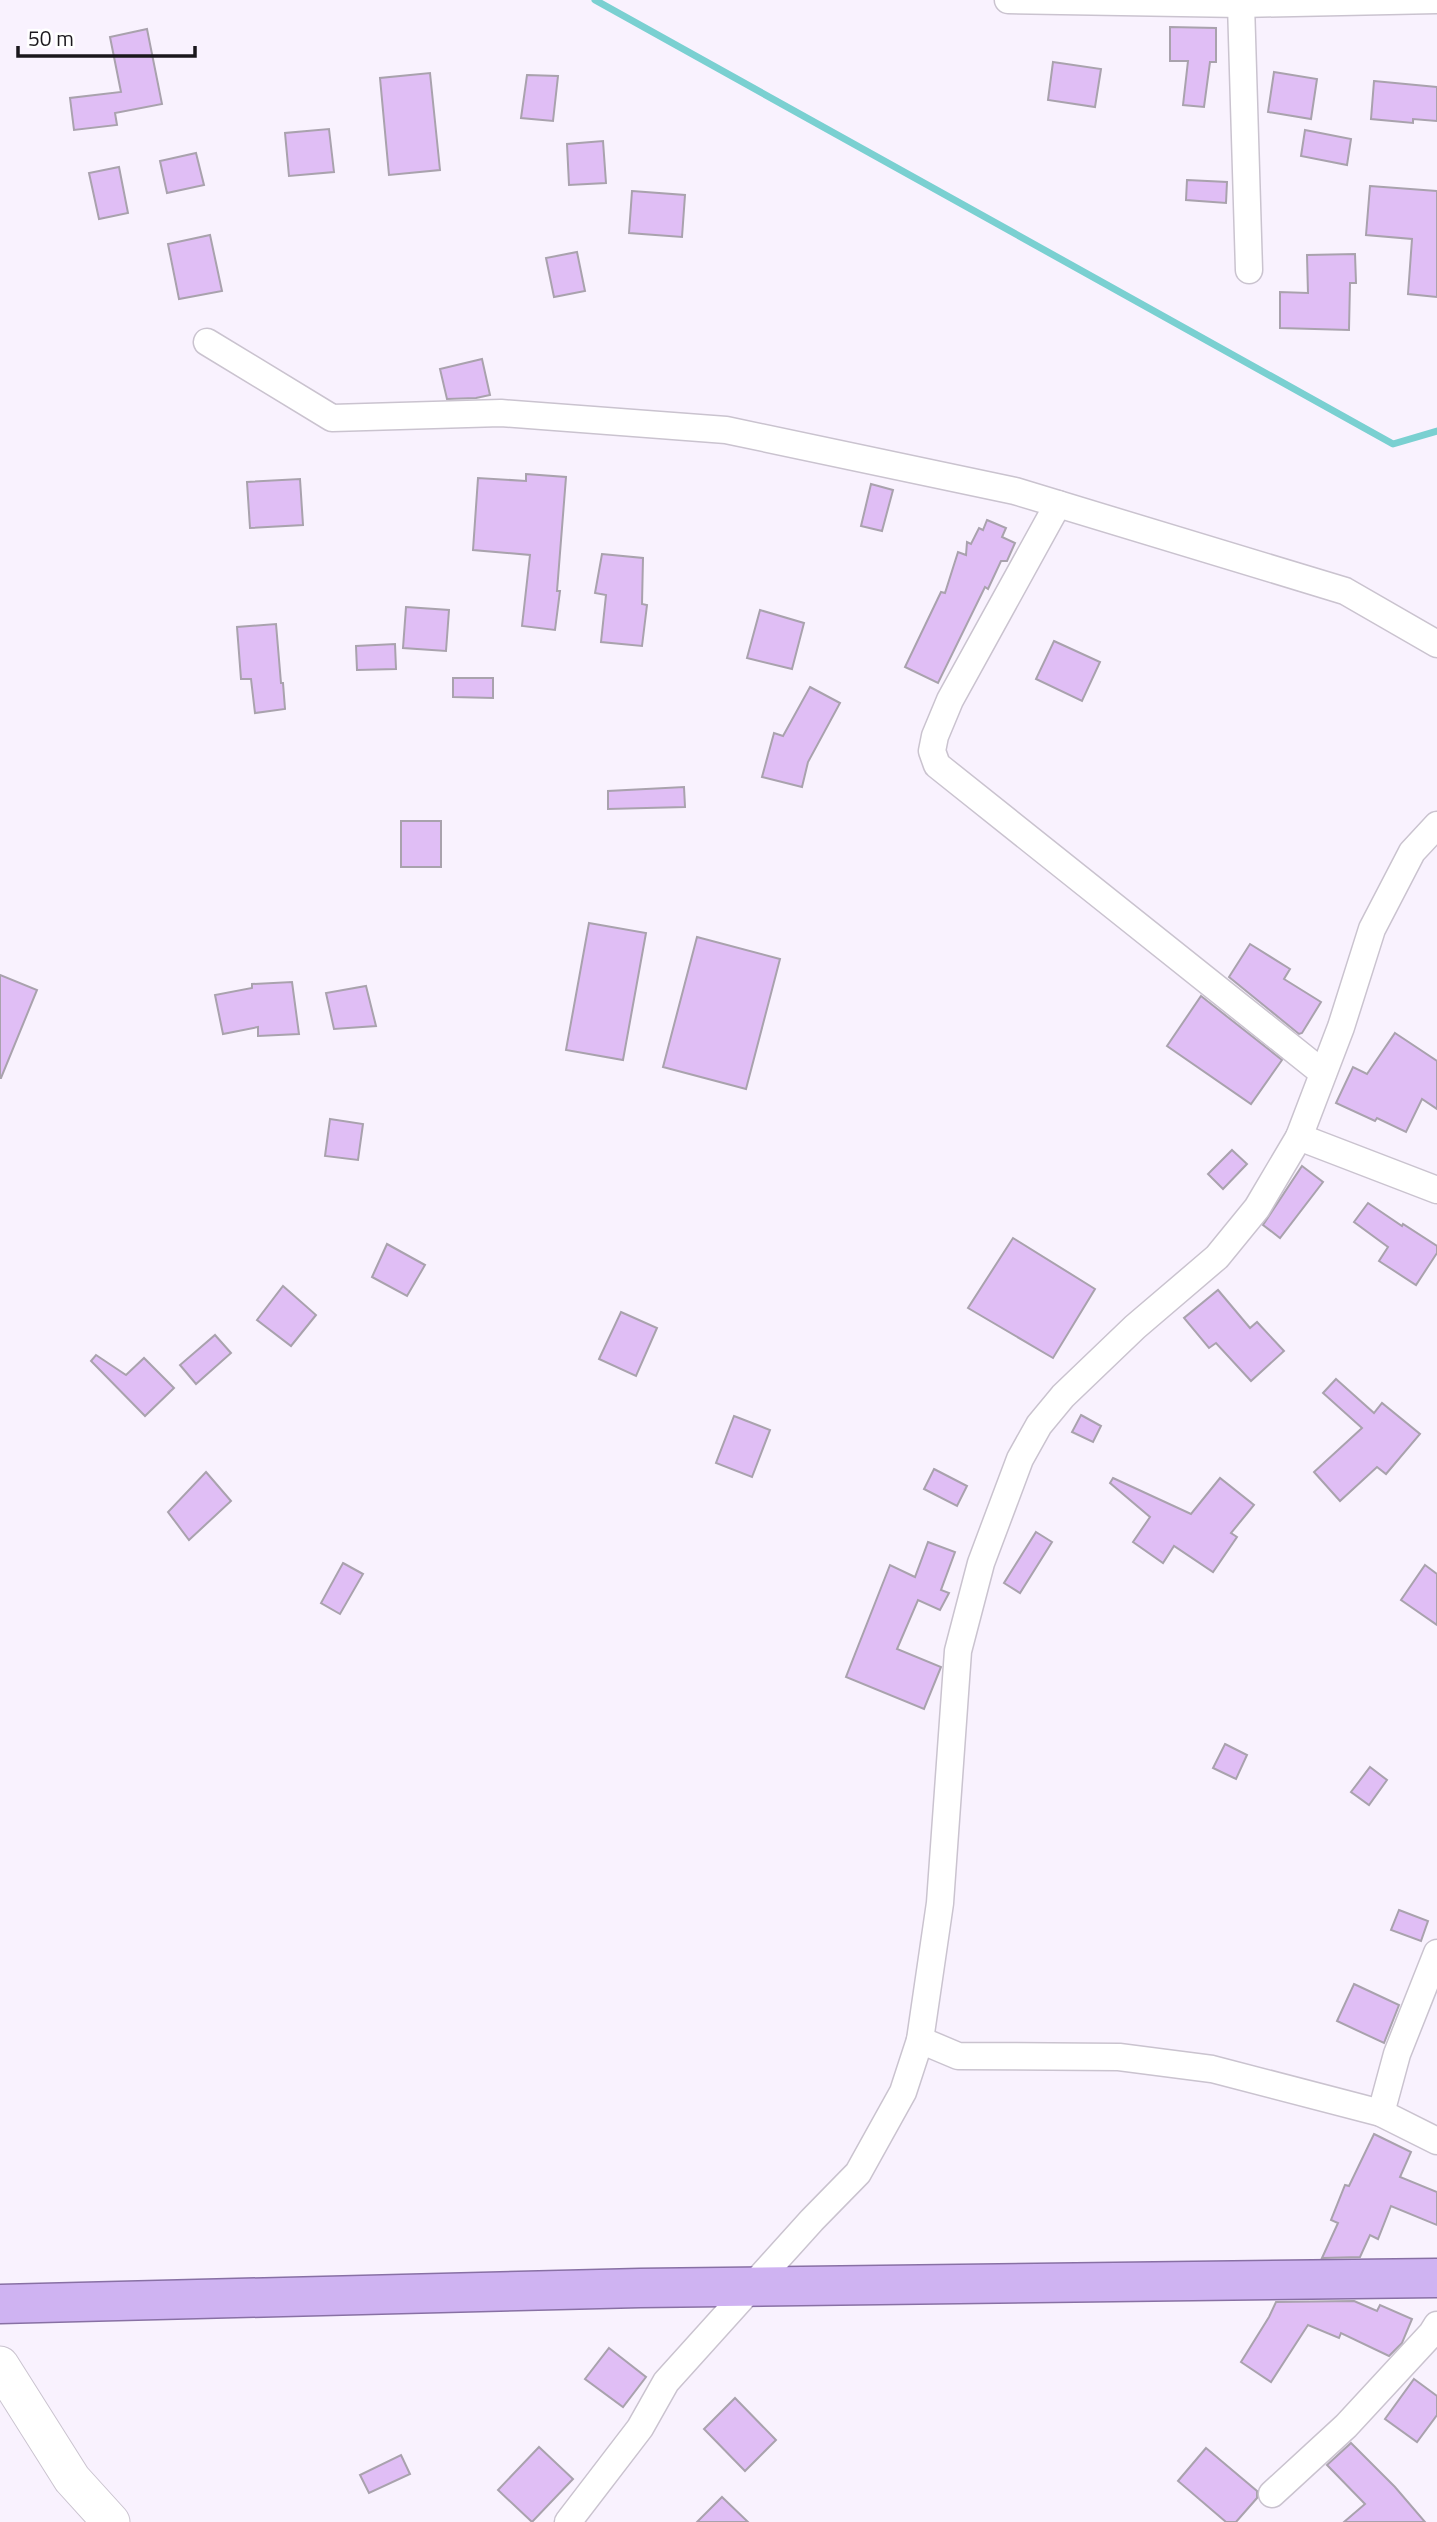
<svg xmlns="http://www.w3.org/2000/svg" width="1437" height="2522" font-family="'Titillium Web',sans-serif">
	<rect width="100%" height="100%" fill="#f9f2fe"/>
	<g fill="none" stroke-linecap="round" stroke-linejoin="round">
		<!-- stream -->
		<path stroke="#7ad0d1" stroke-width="7" d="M 595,0 L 1393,444 L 1437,431"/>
	</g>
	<!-- building -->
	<g fill="#e0bef5" stroke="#a9a2ad" stroke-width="2">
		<path d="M 1170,27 L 1216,28 L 1216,62 L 1210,62 L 1204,107 L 1183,105 L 1188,61 L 1170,61 Z"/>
		<path d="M 147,29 L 162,104 L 115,113 L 117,125 L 74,130 L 70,98 L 121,92 L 110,37 Z"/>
		<path d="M 1053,62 L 1101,69 L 1095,107 L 1048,100 Z"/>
		<path d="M 1274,72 L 1317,79 L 1311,119 L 1268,112 Z"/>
		<path d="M 430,73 L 440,170 L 389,175 L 380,78 Z"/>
		<path d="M 527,75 L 558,76 L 553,121 L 521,118 Z"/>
		<path d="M 1374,81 L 1437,87 L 1437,121 L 1413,119 L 1413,123 L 1371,119 Z"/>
		<path d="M 329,129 L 334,172 L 289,176 L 285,133 Z"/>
		<path d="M 1305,130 L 1351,139 L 1347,165 L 1301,156 Z"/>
		<path d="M 603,141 L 606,183 L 569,185 L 567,144 Z"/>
		<path d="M 196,153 L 204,185 L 167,193 L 160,161 Z"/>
		<path d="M 119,167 L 128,213 L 99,219 L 89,173 Z"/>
		<path d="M 1187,180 L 1227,182 L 1226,203 L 1186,200 Z"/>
		<path d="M 1370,186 L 1437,191 L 1437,297 L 1408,294 L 1412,239 L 1366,235 Z"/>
		<path d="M 632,191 L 685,195 L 682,237 L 629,233 Z"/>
		<path d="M 210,235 L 222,291 L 179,299 L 168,244 Z"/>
		<path d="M 577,252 L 585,291 L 554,297 L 546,258 Z"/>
		<path d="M 1355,254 L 1356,283 L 1350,283 L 1349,330 L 1280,328 L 1280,292 L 1308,293 L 1307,255 Z"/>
		<path d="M 482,359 L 490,395 L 476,398 L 447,399 L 440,369 Z"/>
		<path d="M 526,474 L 566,477 L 557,591 L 560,591 L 555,630 L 522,626 L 530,555 L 473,550 L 478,478 L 526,481 Z"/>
		<path d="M 300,479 L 303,525 L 250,528 L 247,482 Z"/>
		<path d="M 871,484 L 893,490 L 882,531 L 861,526 Z"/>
		<path d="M 987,520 L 1006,528 L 1002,537 L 1015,543 L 1007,561 L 1001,561 L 988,589 L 985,587 L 938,683 L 905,667 L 941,592 L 945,593 L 958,552 L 966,555 L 967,542 L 971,544 L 979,528 L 983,530 Z"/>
		<path d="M 602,554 L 643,558 L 642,604 L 647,605 L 642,646 L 601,642 L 606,595 L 595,593 Z"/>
		<path d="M 406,607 L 449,610 L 446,651 L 403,648 Z"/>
		<path d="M 760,610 L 804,623 L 792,669 L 747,658 Z"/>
		<path d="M 276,624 L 281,683 L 283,683 L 285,709 L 255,713 L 251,679 L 241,679 L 237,627 Z"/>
		<path d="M 1054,641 L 1100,662 L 1082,701 L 1036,679 Z"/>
		<path d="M 395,644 L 396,669 L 357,670 L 356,646 Z"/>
		<path d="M 453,678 L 493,678 L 493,698 L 453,697 Z"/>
		<path d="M 810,687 L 840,703 L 808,762 L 802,787 L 762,777 L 774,733 L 783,736 Z"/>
		<path d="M 684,787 L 685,807 L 608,809 L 608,791 Z"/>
		<rect x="401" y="821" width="40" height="46"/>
		<path d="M 589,923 L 646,933 L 623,1060 L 566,1050 Z"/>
		<path d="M 697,937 L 780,959 L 746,1089 L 663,1067 Z"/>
		<path d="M 1250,944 L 1290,969 L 1284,979 L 1321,1002 L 1302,1033 L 1299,1034 L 1229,977 Z"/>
		<path d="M 0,975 L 37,990 L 1,1078 L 0,1078 Z"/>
		<path d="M 292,982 L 299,1034 L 258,1036 L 258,1027 L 223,1034 L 215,995 L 252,988 L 252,984 Z"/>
		<path d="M 366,986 L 376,1026 L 334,1029 L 326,993 Z"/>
		<path d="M 1201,996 L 1282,1060 L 1251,1104 L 1167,1046 Z"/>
		<path d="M 1395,1033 L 1437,1061 L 1437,1109 L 1422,1099 L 1406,1132 L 1377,1118 L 1375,1121 L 1336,1103 L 1353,1067 L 1367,1074 Z"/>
		<path d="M 330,1119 L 363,1124 L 358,1160 L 325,1156 Z"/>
		<path d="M 1232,1150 L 1247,1164 L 1223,1189 L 1208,1174 Z"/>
		<path d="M 1302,1166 L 1323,1182 L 1280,1238 L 1263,1225 Z"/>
		<path d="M 1368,1203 L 1402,1226 L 1403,1224 L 1437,1246 L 1437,1253 L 1416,1285 L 1379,1261 L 1388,1247 L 1354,1222 Z"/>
		<path d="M 1013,1238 L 1095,1289 L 1053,1358 L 968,1308 Z"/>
		<path d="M 387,1244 L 425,1265 L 407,1296 L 372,1277 Z"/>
		<path d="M 283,1286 L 316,1315 L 291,1346 L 257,1320 Z"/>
		<path d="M 1218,1290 L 1250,1328 L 1257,1322 L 1284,1351 L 1251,1381 L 1216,1343 L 1209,1348 L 1184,1318 Z"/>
		<path d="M 621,1312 L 657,1328 L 636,1376 L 599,1359 Z"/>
		<path d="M 215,1335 L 231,1353 L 196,1384 L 180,1365 Z"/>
		<path d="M 96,1355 L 126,1375 L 144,1358 L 174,1388 L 145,1416 L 91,1361 Z"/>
		<path d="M 1336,1379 L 1374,1413 L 1382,1403 L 1420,1434 L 1386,1474 L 1377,1467 L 1340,1501 L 1314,1472 L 1362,1428 L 1323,1393 Z"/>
		<path d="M 1081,1415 L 1101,1426 L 1093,1442 L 1072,1432 Z"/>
		<path d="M 734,1416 L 770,1430 L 752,1477 L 716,1463 Z"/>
		<path d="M 934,1469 L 967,1486 L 957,1506 L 924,1489 Z"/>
		<path d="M 206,1472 L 231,1501 L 189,1540 L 168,1512 Z"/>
		<path d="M 1113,1478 L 1191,1514 L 1220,1478 L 1254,1505 L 1231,1533 L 1237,1537 L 1213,1572 L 1174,1546 L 1163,1563 L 1133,1542 L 1150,1517 L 1110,1483 Z"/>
		<path d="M 1036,1532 L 1052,1542 L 1020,1593 L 1004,1583 Z"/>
		<path d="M 928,1542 L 955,1552 L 941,1590 L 949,1593 L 940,1610 L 918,1600 L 897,1649 L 941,1667 L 924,1709 L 846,1677 L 890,1565 L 915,1577 Z"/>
		<path d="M 343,1563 L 363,1574 L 340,1614 L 321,1603 Z"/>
		<path d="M 1425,1565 L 1437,1574 L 1437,1625 L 1401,1600 Z"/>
		<path d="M 1225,1744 L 1247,1755 L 1236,1779 L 1213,1768 Z"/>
		<path d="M 1370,1767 L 1387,1780 L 1369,1805 L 1351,1792 Z"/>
		<path d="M 1399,1910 L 1428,1921 L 1421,1941 L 1391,1930 Z"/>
		<path d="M 1354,1984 L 1399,2005 L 1384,2043 L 1337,2021 Z"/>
		<path d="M 1374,2134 L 1411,2152 L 1400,2177 L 1437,2192 L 1437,2225 L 1391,2206 L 1378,2239 L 1370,2235 L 1360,2257 L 1322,2258 L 1338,2223 L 1331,2220 L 1345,2185 L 1349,2186 Z"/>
		<path d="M 1354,2301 L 1377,2311 L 1380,2305 L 1412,2319 L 1402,2343 L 1389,2356 L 1341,2333 L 1339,2338 L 1308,2325 L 1271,2382 L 1241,2362 L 1269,2317 L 1276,2302 Z"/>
		<path d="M 609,2348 L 646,2377 L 623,2407 L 585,2379 Z"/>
		<path d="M 1414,2379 L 1437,2396 L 1437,2415 L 1417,2442 L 1385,2419 Z"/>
		<path d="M 735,2398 L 776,2440 L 745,2471 L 704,2429 Z"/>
		<path d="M 1351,2443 L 1395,2487 L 1425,2522 L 1344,2522 L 1365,2504 L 1327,2465 Z"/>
		<path d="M 539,2447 L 573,2479 L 532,2522 L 498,2490 Z"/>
		<path d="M 1206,2448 L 1257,2491 L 1257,2498 L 1236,2522 L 1226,2522 L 1178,2481 Z"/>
		<path d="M 401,2455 L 410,2474 L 369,2493 L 360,2475 Z"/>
		<path d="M 722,2497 L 748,2522 L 697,2522 Z"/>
	</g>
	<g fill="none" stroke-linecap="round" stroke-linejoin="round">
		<defs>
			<g id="minor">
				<path d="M 1008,0 L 1241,4 L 1437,0"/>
				<path d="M 1241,4 L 1249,270"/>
				<path d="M 207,342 L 332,418 L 501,413 L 726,430 L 1015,491 L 1345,591 L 1437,644"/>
				<path d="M 1058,504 L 950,700 L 935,736 L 932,751 L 937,765 L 1323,1073"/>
				<path d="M 1299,1137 L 1437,1190"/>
				<path d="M 920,2040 L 958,2056 L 1119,2057 L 1212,2069 L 1381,2113 L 1437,2141"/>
				<path d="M 1381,2113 L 1397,2054 L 1437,1953"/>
				<path d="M 1272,2494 L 1346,2426 L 1432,2333 L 1437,2325"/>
				<path d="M 568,2522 L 640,2428 L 666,2382 L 812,2220 L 858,2173 L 903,2092 L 920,2040 L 940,1903 L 958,1651 L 981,1563 L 1020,1459 L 1039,1425 L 1063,1396 L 1135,1327 L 1217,1257 L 1257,1208 L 1299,1137 L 1341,1027 L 1372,929 L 1412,852 L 1437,825"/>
			</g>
			<path id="secondary" d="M 0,2365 L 72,2479 L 111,2522"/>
			<path id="trunk" d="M 0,2304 L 640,2288 L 1437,2278"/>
		</defs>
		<!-- minor casing -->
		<use href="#minor" stroke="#cac3cf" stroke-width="29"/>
		<!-- secondary casing -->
		<use href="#secondary" stroke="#cac3cf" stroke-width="39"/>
		<!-- trunk casing -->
		<use href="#trunk" stroke="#8870a4" stroke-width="41"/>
		<!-- minor -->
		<use href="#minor" stroke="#fff" stroke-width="26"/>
		<!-- secondary -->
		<use href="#secondary" stroke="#fff" stroke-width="37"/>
		<!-- trunk -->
		<use href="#trunk" stroke="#cfb3f2" stroke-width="38"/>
	</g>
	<!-- scale -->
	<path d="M18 46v10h177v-10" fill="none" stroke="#1a171c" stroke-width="3.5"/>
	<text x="28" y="46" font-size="21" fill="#1a171c" stroke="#ffffff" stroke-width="5" paint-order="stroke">50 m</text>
</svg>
